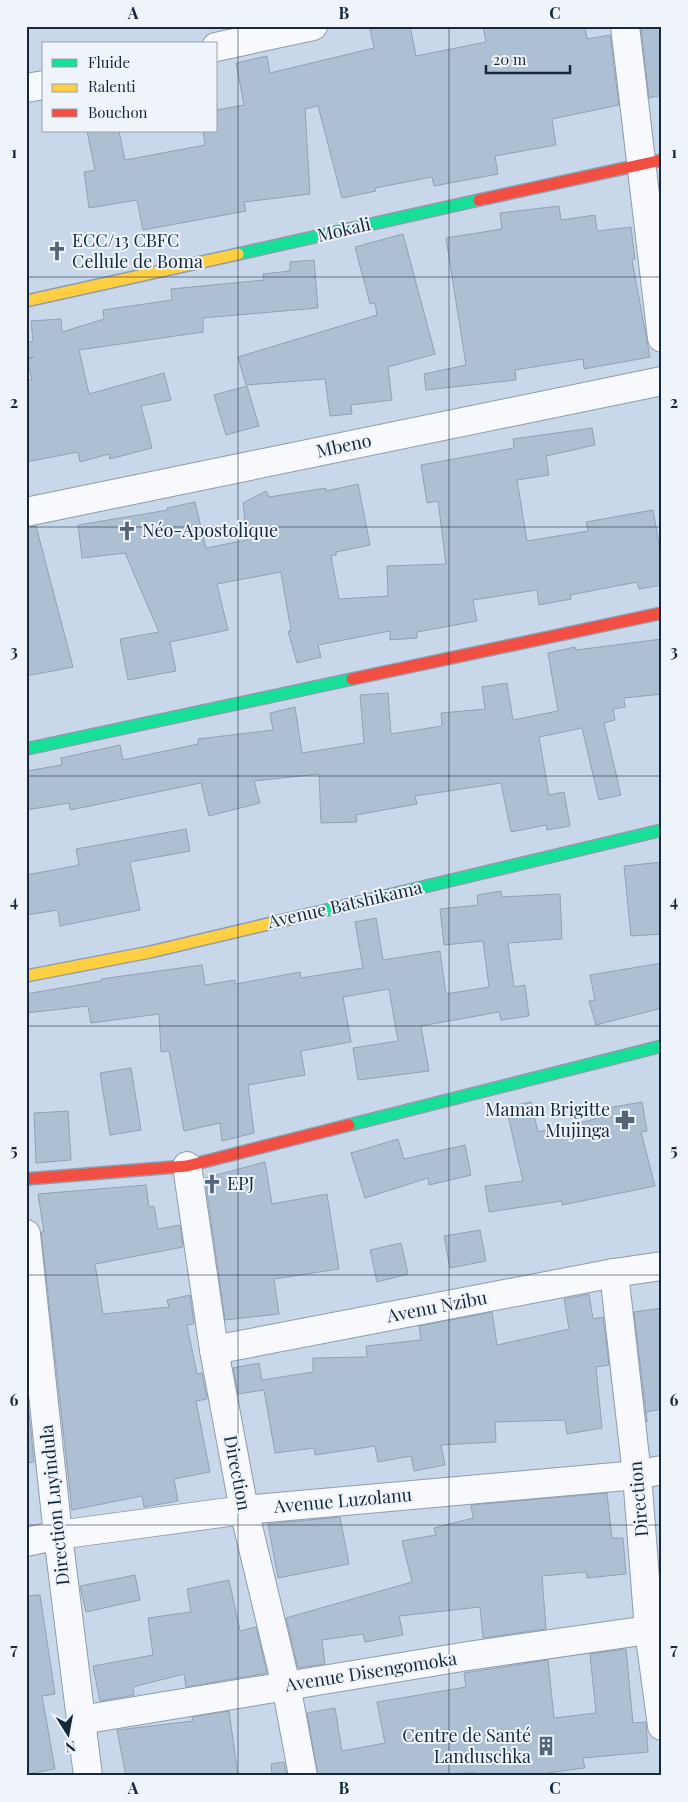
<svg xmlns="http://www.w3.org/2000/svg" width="688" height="1802" font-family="'Playfair Display',serif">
	<rect width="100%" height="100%" fill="#c8d7e9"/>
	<!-- building -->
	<g fill="#adbfd3" stroke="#92a1b3">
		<path d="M 383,26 L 410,26 L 416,56 L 486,42 L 483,26 L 585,26 L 587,39 L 610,35 L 619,105 L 552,119 L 556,145 L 495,156 L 498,174 L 434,186 L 432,177 L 375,188 L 376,191 L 342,198 L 318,106 L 305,109 L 310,194 L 244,202 L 246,211 L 143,230 L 137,200 L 89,208 L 84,172 L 95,170 L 87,131 L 119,131 L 125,160 L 205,145 L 203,131 L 216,131 L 216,110 L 244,105 L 236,63 L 267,56 L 270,73 L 374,48 L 370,29 Z"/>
		<path d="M 649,26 L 662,26 L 662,95 L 649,98 L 641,28 Z"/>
		<path d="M 559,206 L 561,220 L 595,215 L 597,231 L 631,227 L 635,259 L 632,260 L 650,357 L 584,369 L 583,359 L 515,370 L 516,380 L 426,390 L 424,374 L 466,365 L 446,238 L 502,229 L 500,213 Z"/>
		<path d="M 403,234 L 435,354 L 388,367 L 392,400 L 351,405 L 352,414 L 330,416 L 325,379 L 246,385 L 238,357 L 377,315 L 375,303 L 370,304 L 355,247 Z"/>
		<path d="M 314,260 L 318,308 L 203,318 L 203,332 L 79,350 L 89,394 L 164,373 L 171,400 L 141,406 L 152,448 L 110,459 L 109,454 L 80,462 L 78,452 L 26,462 L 26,380 L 32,380 L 27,359 L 34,357 L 26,358 L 26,343 L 33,341 L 31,321 L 61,319 L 62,332 L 104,319 L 103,310 L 172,300 L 171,289 L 264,280 L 263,274 L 290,271 L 290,262 Z"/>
		<path d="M 247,386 L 259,426 L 226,435 L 214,395 Z"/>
		<path d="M 592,428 L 595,445 L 546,456 L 549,475 L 517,480 L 527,541 L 588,531 L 586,522 L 653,510 L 662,561 L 662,585 L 639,589 L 637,582 L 570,595 L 571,599 L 539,605 L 537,590 L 473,600 L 477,621 L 417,632 L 417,638 L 390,640 L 390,631 L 318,645 L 321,657 L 297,663 L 288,631 L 291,631 L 281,572 L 217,584 L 228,630 L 170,642 L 176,671 L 128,680 L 120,639 L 159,632 L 125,553 L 82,558 L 78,525 L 168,510 L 167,508 L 195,502 L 206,548 L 247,540 L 243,503 L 266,491 L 269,497 L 326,488 L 326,491 L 358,484 L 370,545 L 336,552 L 336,555 L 331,556 L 339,599 L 388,596 L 387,566 L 446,564 L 438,501 L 427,503 L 421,465 L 514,448 L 513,439 Z"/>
		<path d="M 36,526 L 73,667 L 26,676 L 26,527 Z"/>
		<path d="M 662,639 L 662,694 L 624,698 L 625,707 L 613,709 L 615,720 L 604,723 L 621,795 L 599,800 L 582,728 L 539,737 L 549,795 L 564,792 L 570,826 L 547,830 L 546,825 L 511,832 L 501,783 L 415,796 L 417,804 L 356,815 L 357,822 L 321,823 L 319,774 L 254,781 L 260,803 L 209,816 L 201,783 L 70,810 L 69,803 L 26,810 L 26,771 L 62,765 L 61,758 L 120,745 L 123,760 L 198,744 L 198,739 L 273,730 L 270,713 L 295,707 L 302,753 L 364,743 L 360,695 L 388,693 L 391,734 L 442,726 L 441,713 L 485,709 L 482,687 L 507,683 L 513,720 L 558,711 L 548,653 L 575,647 L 576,650 Z"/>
		<path d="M 186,829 L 190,851 L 130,862 L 140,910 L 60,926 L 58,910 L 26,915 L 26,875 L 75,866 L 79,864 L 76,849 Z"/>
		<path d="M 662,862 L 662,934 L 631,936 L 624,866 Z"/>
		<path d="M 501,891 L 502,897 L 560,894 L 562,939 L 508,943 L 514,987 L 525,985 L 529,1016 L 501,1020 L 499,1012 L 421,1026 L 429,1071 L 358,1080 L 353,1048 L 398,1041 L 389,989 L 343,997 L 351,1042 L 301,1051 L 305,1075 L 248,1085 L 254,1133 L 222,1141 L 220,1123 L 184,1131 L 169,1051 L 161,1052 L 159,1014 L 91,1023 L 88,1006 L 26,1013 L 26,994 L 101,981 L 101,979 L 202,965 L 205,985 L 235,980 L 236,984 L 300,972 L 301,978 L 363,968 L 355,922 L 376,918 L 383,960 L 440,951 L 446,994 L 489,987 L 483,941 L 444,945 L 440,909 L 478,905 L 477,895 Z"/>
		<path d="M 662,963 L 662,1008 L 596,1025 L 589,1001 L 595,1000 L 590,975 Z"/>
		<path d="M 131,1068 L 141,1130 L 110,1135 L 100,1073 Z"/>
		<path d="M 531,1102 L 538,1132 L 604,1117 L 602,1109 L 642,1102 L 647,1131 L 641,1132 L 655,1186 L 562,1205 L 562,1201 L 489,1212 L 485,1186 L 523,1181 L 506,1107 Z"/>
		<path d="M 68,1111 L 71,1160 L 36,1163 L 34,1113 Z"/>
		<path d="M 398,1139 L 404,1159 L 465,1145 L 471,1175 L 429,1185 L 428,1178 L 365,1198 L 351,1153 Z"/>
		<path d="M 265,1162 L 272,1204 L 327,1194 L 339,1269 L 274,1279 L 279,1314 L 225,1320 L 205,1178 Z"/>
		<path d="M 146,1185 L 149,1207 L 154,1206 L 158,1229 L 180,1225 L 183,1247 L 95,1264 L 103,1314 L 169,1307 L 167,1300 L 190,1295 L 194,1324 L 187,1325 L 197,1374 L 202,1373 L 207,1399 L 196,1401 L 210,1472 L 174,1479 L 178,1501 L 144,1507 L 142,1496 L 72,1510 L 41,1232 L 44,1232 L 38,1194 Z"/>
		<path d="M 480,1230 L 486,1261 L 450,1268 L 444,1236 Z"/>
		<path d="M 401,1243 L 408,1274 L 377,1282 L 370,1250 Z"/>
		<path d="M 589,1294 L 593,1319 L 603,1317 L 609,1365 L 596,1367 L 602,1428 L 567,1434 L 565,1420 L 495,1422 L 496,1442 L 441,1445 L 445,1465 L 414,1471 L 411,1456 L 378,1462 L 375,1446 L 315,1455 L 314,1448 L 275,1453 L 264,1390 L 238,1394 L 233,1368 L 259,1363 L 262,1380 L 313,1372 L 313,1358 L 367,1357 L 366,1346 L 421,1340 L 419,1326 L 492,1312 L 497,1345 L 569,1329 L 564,1299 Z"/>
		<path d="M 662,1308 L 662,1409 L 646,1412 L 647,1422 L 634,1312 Z"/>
		<path d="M 26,1384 L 34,1462 L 26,1463 Z"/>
		<path d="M 607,1493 L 612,1538 L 623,1538 L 626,1574 L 587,1578 L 586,1572 L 542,1576 L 546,1629 L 483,1638 L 480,1607 L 399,1616 L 403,1635 L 365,1642 L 363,1634 L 322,1640 L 325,1664 L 298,1668 L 286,1618 L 412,1582 L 402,1541 L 436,1535 L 434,1528 L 473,1518 L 471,1505 Z"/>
		<path d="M 340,1517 L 349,1564 L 278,1578 L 268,1524 Z"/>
		<path d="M 135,1575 L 140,1600 L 86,1612 L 80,1586 Z"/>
		<path d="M 229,1580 L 240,1631 L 256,1627 L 267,1673 L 186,1687 L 184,1674 L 133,1687 L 134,1695 L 100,1701 L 93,1666 L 153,1655 L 148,1618 L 191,1612 L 187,1589 Z"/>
		<path d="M 40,1595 L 55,1694 L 42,1696 L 55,1769 L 26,1774 L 26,1596 Z"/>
		<path d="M 626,1649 L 633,1723 L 646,1722 L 648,1752 L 583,1758 L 585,1768 L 524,1776 L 476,1776 L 475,1772 L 434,1776 L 318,1776 L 307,1713 L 335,1708 L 342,1751 L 385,1743 L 377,1702 L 466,1687 L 464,1673 L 548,1660 L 554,1718 L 596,1713 L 590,1654 Z"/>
		<path d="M 229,1711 L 238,1776 L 126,1776 L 117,1730 L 193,1721 L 192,1717 Z"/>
		<path d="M 284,1762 L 287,1776 L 272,1776 L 271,1764 Z"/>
	</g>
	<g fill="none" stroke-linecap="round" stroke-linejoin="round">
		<defs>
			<g id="street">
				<path d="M 625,26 L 662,338"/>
				<path d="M 216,47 L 313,26"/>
				<path d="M 26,88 L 44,85"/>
				<path d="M 26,512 L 662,381"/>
				<path d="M 187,1166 L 214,1350 L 244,1510 L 286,1685 L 303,1776"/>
				<path d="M 26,1234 L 58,1535 L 88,1776"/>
				<path d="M 614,1273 L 637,1475 L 649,1630 L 662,1726"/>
				<path d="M 214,1350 L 614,1273 L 662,1266"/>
				<path d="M 26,1542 L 58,1535 L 244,1510 L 637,1475 L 662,1470"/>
				<path d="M 81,1720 L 468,1656 L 662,1628"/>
			</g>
			<g id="fast">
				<path d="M 238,254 L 479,200"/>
				<path d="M 26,749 L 352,679"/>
				<path d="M 310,914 L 662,830"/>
				<path d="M 349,1125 L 662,1046"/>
			</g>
			<g id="slow">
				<path d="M 26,301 L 238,254"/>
				<path d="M 26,976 L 150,952 L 310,914"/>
			</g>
			<g id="jam">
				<path d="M 479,200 L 662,160"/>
				<path d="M 352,679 L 662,613"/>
				<path d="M 26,1179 L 187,1166 L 349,1125"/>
			</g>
		</defs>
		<!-- street casing -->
		<use href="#street" stroke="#8e9dae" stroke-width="30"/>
		<!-- fast casing -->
		<use href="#fast" stroke="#8e9dae" stroke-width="14"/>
		<!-- slow casing -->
		<use href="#slow" stroke="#8e9dae" stroke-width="14"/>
		<!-- jam casing -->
		<use href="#jam" stroke="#8e9dae" stroke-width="14"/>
		<!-- street -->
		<use href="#street" stroke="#f7f9fc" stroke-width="28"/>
		<!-- fast -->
		<use href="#fast" stroke="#16e098" stroke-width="11"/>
		<!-- slow -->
		<use href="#slow" stroke="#ffcf43" stroke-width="11"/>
		<!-- jam -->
		<use href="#jam" stroke="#f24e42" stroke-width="11"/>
	</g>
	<!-- grid -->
	<path fill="none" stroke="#16283d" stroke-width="1" stroke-opacity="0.55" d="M 238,26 L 238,1776M 449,26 L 449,1776M 26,277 L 662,277M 26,527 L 662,527M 26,776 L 662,776M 26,1026 L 662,1026M 26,1275 L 662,1275M 26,1525 L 662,1525"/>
	<!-- icons -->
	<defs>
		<symbol id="church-bare" viewBox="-9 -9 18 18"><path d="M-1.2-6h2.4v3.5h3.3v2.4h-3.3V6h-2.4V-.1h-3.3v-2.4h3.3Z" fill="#546579" stroke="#eff4fa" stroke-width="2.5" paint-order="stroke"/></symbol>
		<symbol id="pharmacy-bare" viewBox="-9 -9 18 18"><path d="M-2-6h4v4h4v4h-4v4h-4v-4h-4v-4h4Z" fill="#546579" stroke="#eff4fa" stroke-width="2.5" paint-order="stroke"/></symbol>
		<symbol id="building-bare" viewBox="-9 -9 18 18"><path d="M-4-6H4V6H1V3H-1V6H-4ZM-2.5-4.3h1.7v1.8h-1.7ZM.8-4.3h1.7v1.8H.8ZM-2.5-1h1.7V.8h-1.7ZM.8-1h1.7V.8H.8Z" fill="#546579" stroke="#eff4fa" stroke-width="2.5" paint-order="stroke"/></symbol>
	</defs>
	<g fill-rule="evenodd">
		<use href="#church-bare" x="43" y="237" width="28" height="28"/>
		<use href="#church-bare" x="113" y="517" width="28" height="28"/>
		<use href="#pharmacy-bare" x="611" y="1106" width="28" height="28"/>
		<use href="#church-bare" x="198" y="1170" width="28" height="28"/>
		<use href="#building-bare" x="532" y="1732" width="28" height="28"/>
	</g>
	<g text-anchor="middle" stroke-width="4" stroke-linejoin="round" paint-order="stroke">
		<!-- street labels -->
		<g font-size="18" fill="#16283d" stroke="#eff4fa">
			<text transform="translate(344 230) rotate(-13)" y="6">Mokali</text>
			<text transform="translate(344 446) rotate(-12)" y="6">Mbeno</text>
			<text transform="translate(345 905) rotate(-13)" y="6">Avenue Batshikama</text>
			<text transform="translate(437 1307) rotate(-11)" y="6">Avenu Nzibu</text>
			<text transform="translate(237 1473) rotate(79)" y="6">Direction</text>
			<text transform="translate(639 1499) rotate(-95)" y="6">Direction</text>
			<text transform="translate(343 1501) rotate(-5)" y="6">Avenue Luzolanu</text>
			<text transform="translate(55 1505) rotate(-96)" y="6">Direction Luyindula</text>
			<text transform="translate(371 1672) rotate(-9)" y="6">Avenue Disengomoka</text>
		</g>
		<!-- poi labels -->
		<g font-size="18" fill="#16283d" stroke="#eff4fa" text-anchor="start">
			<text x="72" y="247">ECC/13 CBFC<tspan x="72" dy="21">Cellule de Boma</tspan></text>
			<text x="142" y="537">Néo-Apostolique</text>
			<text x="610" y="1116" text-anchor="end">Maman Brigitte<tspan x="610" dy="21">Mujinga</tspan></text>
			<text x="227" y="1190">EPJ</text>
			<text x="531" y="1742" text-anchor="end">Centre de Santé<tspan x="531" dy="21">Landuschka</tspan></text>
		</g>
	</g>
	<!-- border -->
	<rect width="688" height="1802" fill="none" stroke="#eff4fa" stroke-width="55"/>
	<!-- legend -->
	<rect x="42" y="42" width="175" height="90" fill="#eff4fa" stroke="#98a2ae"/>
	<rect x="52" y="59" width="25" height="8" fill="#16e098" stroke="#98a2ae"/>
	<text x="88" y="68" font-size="15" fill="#16283d">Fluide</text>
	<rect x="52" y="84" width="25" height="8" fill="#ffcf43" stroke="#98a2ae"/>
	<text x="88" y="92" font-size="15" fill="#16283d">Ralenti</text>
	<rect x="52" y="109" width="25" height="8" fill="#f24e42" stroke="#98a2ae"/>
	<text x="88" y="118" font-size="15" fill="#16283d">Bouchon</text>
	<!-- north arrow -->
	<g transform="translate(68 1734) rotate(169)" stroke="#eff4fa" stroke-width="4" paint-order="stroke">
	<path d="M0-4L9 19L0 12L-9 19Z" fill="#16283d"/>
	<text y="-8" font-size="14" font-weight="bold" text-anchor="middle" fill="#16283d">N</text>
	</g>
	<!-- scale -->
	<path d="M486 65v8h84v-8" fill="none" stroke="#16283d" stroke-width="2.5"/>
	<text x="493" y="65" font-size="15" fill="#16283d" stroke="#eff4fa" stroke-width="4" paint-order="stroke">20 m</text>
	<rect x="28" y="28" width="632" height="1746" fill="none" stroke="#16283d" stroke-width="2"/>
	<g font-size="16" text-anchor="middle" font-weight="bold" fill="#16283d">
		<text x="133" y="19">A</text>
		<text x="344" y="19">B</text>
		<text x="555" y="19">C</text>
		<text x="14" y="158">1</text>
		<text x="674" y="158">1</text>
		<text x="14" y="408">2</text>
		<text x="674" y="408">2</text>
		<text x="14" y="657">3</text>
		<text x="674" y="657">3</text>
		<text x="14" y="907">4</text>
		<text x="674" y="907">4</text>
		<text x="14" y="1156">5</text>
		<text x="674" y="1156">5</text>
		<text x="14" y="1406">6</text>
		<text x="674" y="1406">6</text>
		<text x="14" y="1655">7</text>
		<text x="674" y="1655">7</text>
		<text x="133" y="1794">A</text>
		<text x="344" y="1794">B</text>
		<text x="555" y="1794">C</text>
	</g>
</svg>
